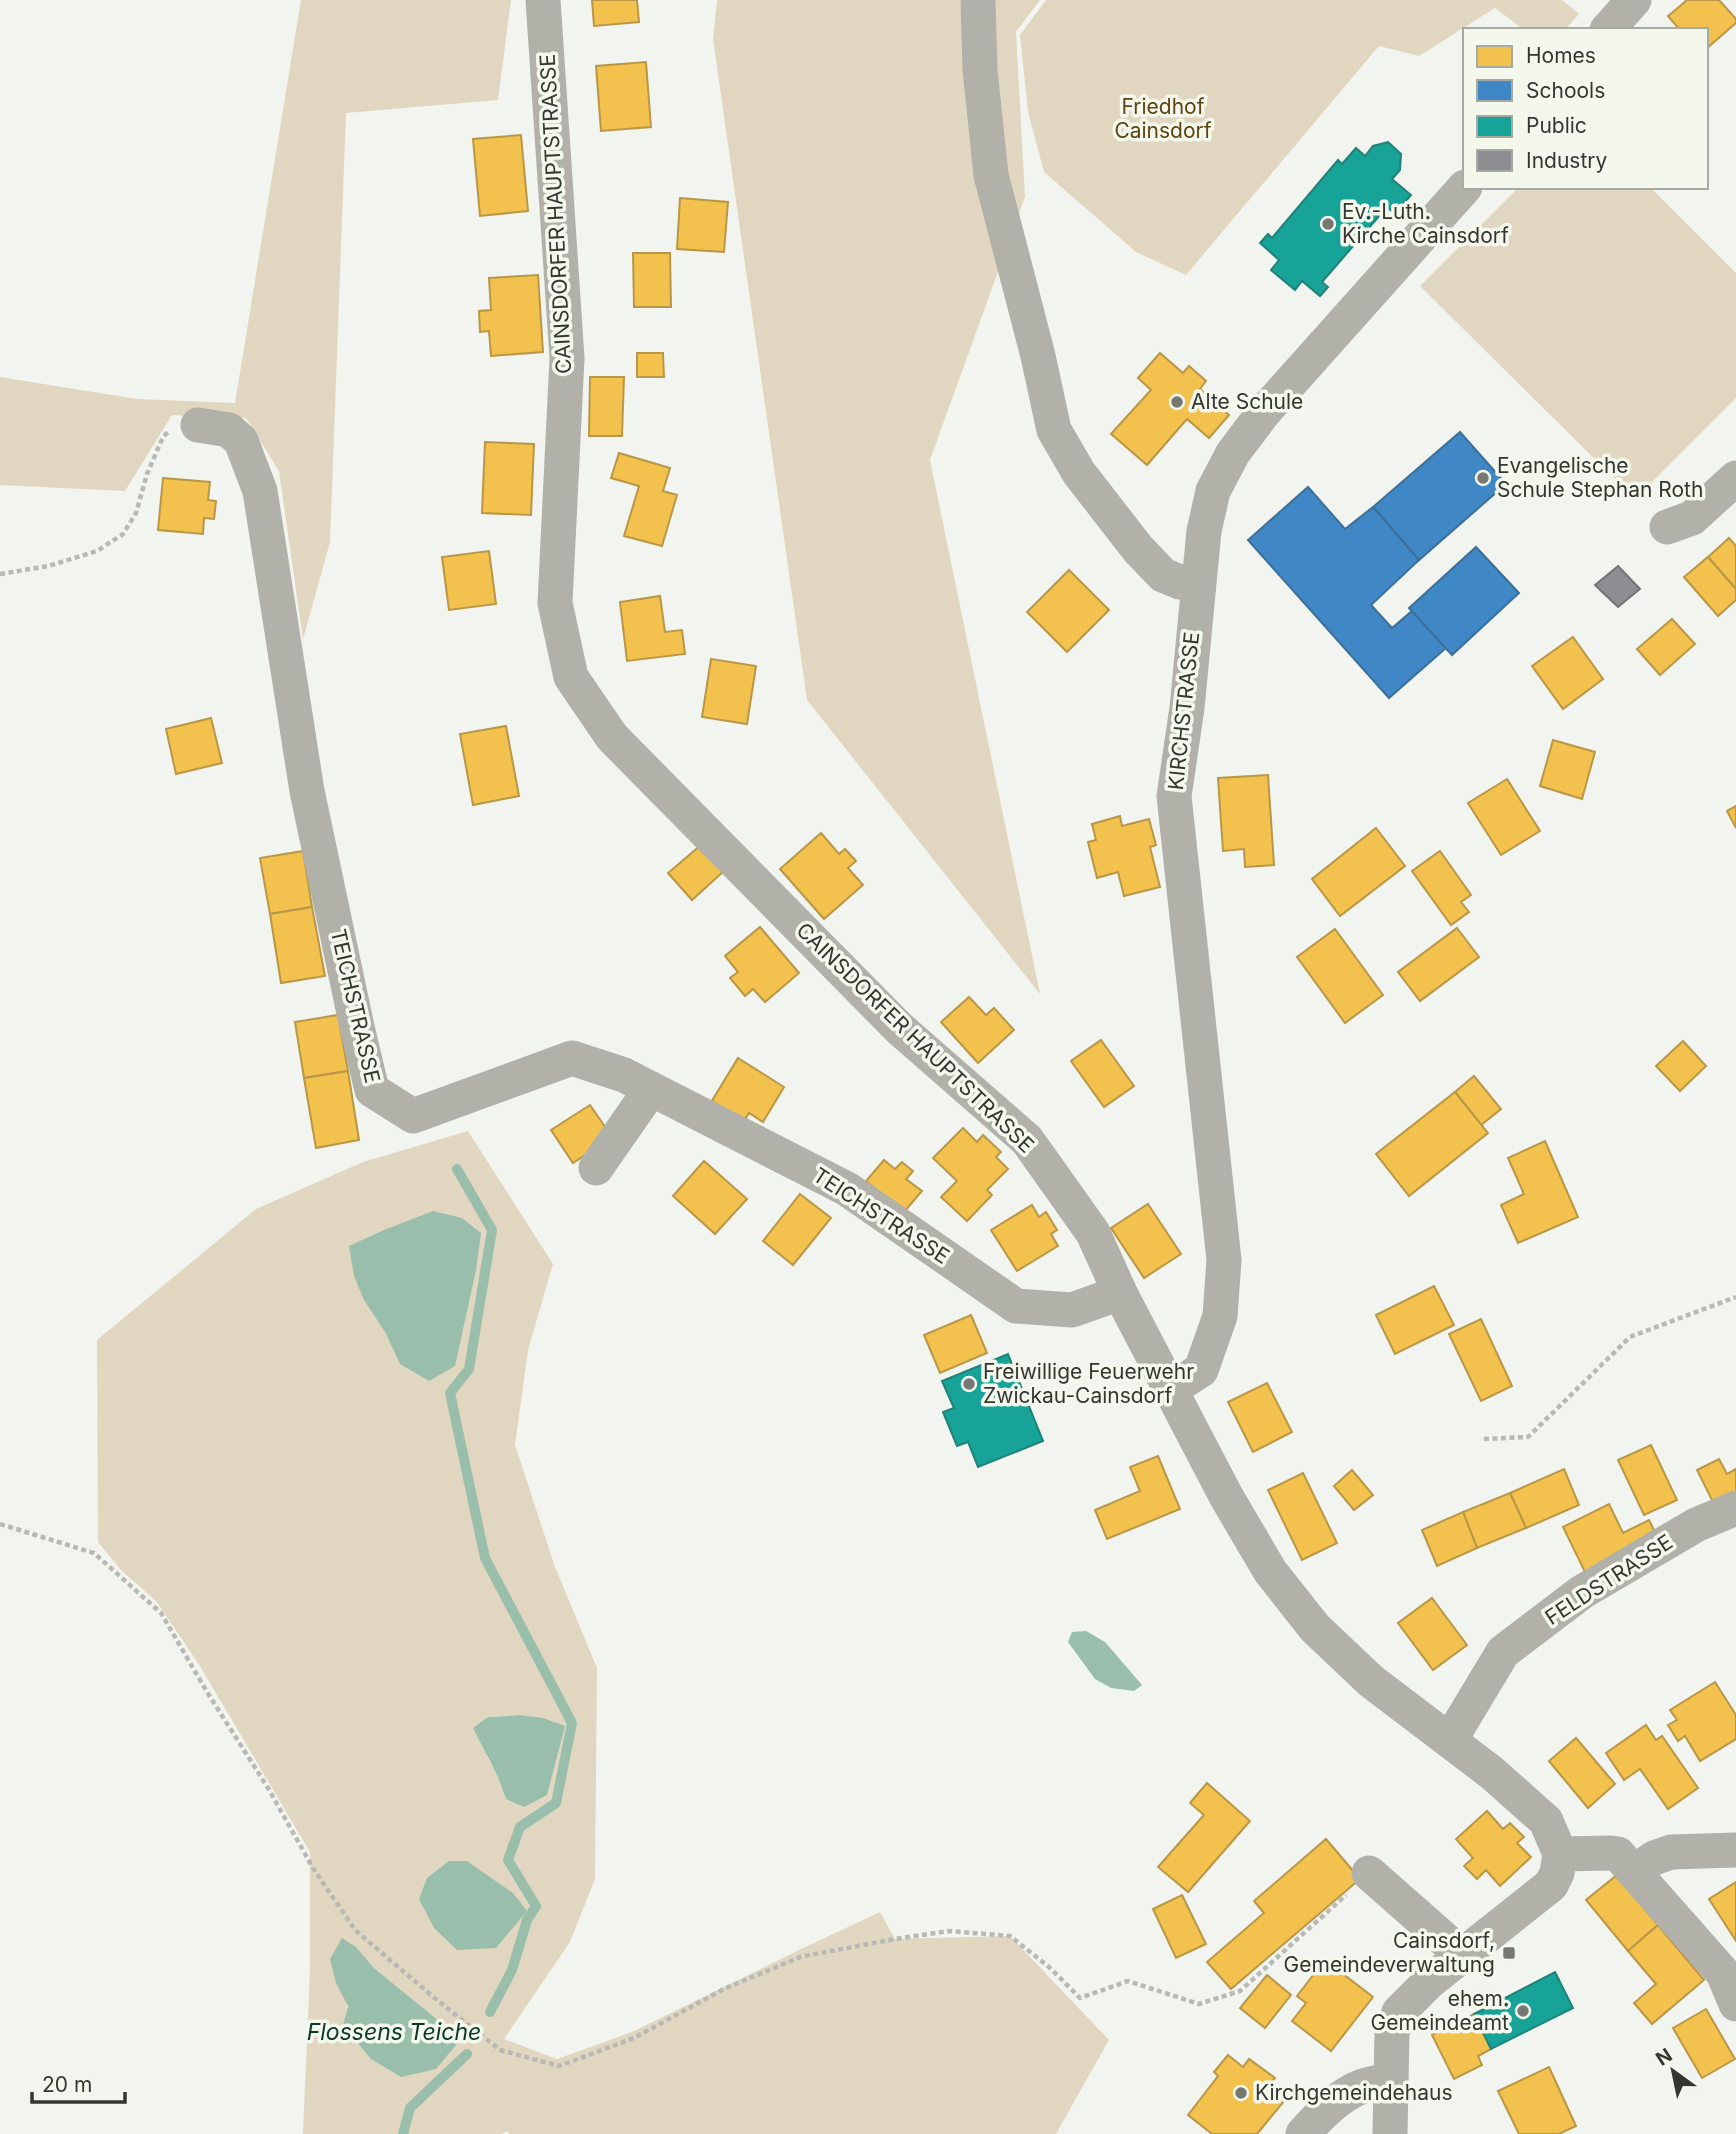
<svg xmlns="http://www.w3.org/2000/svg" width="1736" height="2134" font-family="Inter,sans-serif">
	<rect width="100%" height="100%" fill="#f2f4ef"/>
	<!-- green -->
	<g fill="#e1d7c1" fill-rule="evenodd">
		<path d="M 301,0 L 511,0 L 498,100 L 346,113 L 330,542 L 303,639 L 279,471 L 246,418 L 172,415 L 125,491 L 0,485 L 0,377 L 137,399 L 235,403 Z"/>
		<path d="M 717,0 L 1040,0 L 1016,32 L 1025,197 L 930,460 L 1040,994 L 807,700 L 713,39 Z"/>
		<path d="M 1046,0 L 1562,0 L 1579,14 L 1565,30 L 1524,30 L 1495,8 L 1419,56 L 1379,46 L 1186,275 L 1136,252 L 1044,172 L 1028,112 L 1020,35 Z"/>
		<path d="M 1519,187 L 1650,187 L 1736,273 L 1736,398 L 1635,499 L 1420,286 Z"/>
		<path d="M 468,1131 L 553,1264 L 528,1350 L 515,1445 L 555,1567 L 597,1668 L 595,1879 L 570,1942 L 504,2039 L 557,2059 L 632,2032 L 799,1950 L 880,1912 L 895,1939 L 1010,1936 L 1109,2040 L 1056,2134 L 509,2134 L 508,2131 L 501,2134 L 303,2134 L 310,1969 L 310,1852 L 198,1663 L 156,1601 L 122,1571 L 98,1542 L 97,1340 L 256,1209 L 363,1162 ZM 476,1271 L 455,1365 L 400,1364 L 385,1332 ZM 519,1715 L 543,1718 L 506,1799 L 497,1775 L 487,1757 L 488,1717 ZM 356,1947 L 374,1968 L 461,2040 L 344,2025 Z"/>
	</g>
	<!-- water -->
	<g fill="#9abeac">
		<path d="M 433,1211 L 462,1218 L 481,1233 L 476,1271 L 455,1366 L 429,1381 L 400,1364 L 385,1332 L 364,1300 L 354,1276 L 349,1246 L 384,1230 Z"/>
		<path d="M 1086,1631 L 1105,1642 L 1142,1685 L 1134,1691 L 1111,1688 L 1095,1679 L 1068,1642 L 1072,1632 Z"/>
		<path d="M 520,1715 L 543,1718 L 565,1726 L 547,1795 L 524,1807 L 506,1799 L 497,1775 L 473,1728 L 488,1717 Z"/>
		<path d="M 449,1861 L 467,1861 L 513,1893 L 527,1911 L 496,1948 L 457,1950 L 434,1928 L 419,1899 L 427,1878 Z"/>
		<path d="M 342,1938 L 356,1947 L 374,1968 L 461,2039 L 436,2069 L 401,2077 L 371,2059 L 343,2025 L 348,2006 L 336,1983 L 330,1959 Z"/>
	</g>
	<!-- homes -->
	<g fill="#f2c14e" stroke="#b99746" stroke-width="2">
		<path d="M 592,0 L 637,0 L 639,22 L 594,26 Z"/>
		<path d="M 1687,0 L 1719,0 L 1736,19 L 1736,23 L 1706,49 L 1706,30 L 1680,30 L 1668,16 Z"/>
		<path d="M 646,62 L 651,127 L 601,131 L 596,66 Z"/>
		<path d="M 521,135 L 528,211 L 480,216 L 473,139 Z"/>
		<path d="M 680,198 L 728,202 L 724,252 L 677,249 Z"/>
		<path d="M 633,253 L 670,253 L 671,307 L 634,307 Z"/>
		<path d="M 538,275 L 543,352 L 491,356 L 489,331 L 480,332 L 479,311 L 491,310 L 489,278 Z"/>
		<path d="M 637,353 L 663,353 L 664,377 L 637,377 Z"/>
		<path d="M 1160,353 L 1183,373 L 1189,366 L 1206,381 L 1200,389 L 1229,415 L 1209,438 L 1187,419 L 1147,465 L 1111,434 L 1151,390 L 1138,378 Z"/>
		<path d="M 590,377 L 624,377 L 622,436 L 589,436 Z"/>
		<path d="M 485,442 L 534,444 L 531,515 L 482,513 Z"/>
		<path d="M 619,453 L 670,468 L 663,491 L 677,495 L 662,546 L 624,536 L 639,486 L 611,478 Z"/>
		<path d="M 163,478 L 210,482 L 208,500 L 216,501 L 214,519 L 204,518 L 203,534 L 158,530 Z"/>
		<path d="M 1729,538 L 1736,546 L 1736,589 L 1708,557 Z"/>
		<path d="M 489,551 L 496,604 L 449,610 L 442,557 Z"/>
		<path d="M 1708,557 L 1736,589 L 1736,600 L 1718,616 L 1684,577 Z"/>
		<path d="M 1069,570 L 1109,610 L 1067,652 L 1027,612 Z"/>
		<path d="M 660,596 L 665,632 L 682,630 L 685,654 L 627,661 L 620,602 Z"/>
		<path d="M 1672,619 L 1695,644 L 1660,675 L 1637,649 Z"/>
		<path d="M 1573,637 L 1603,679 L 1563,709 L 1532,666 Z"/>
		<path d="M 711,659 L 756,666 L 747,724 L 702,717 Z"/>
		<path d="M 211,718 L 222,763 L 176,774 L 166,729 Z"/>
		<path d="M 506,726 L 519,796 L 473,805 L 460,734 Z"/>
		<path d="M 1553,740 L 1595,752 L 1582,799 L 1540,786 Z"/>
		<path d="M 1268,775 L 1274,865 L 1245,867 L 1244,849 L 1223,851 L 1218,778 Z"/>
		<path d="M 1507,779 L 1540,831 L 1501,855 L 1468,803 Z"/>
		<path d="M 1736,806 L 1736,828 L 1727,811 Z"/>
		<path d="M 1120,816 L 1122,826 L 1149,819 L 1156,845 L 1150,847 L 1160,887 L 1124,896 L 1118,872 L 1097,878 L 1088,842 L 1096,840 L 1092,824 Z"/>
		<path d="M 1376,828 L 1405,866 L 1340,916 L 1312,879 Z"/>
		<path d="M 821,833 L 839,854 L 845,849 L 856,861 L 848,868 L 863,885 L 824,919 L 780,869 Z"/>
		<path d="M 701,845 L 724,871 L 692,900 L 668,873 Z"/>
		<path d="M 303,851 L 312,907 L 270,914 L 260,858 Z"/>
		<path d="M 1440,851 L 1471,895 L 1461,902 L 1469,912 L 1451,925 L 1412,871 Z"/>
		<path d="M 312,907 L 325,976 L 281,983 L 270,914 Z"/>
		<path d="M 760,927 L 799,973 L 765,1002 L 753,989 L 745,996 L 730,978 L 738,972 L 725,956 Z"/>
		<path d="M 1457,928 L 1479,957 L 1420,1001 L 1398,972 Z"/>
		<path d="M 1335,929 L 1383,995 L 1345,1023 L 1297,957 Z"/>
		<path d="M 969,997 L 986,1015 L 994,1008 L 1014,1030 L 978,1063 L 941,1022 Z"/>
		<path d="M 338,1015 L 348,1071 L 304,1078 L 295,1022 Z"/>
		<path d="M 1101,1040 L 1134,1086 L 1104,1107 L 1071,1061 Z"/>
		<path d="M 1683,1041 L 1706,1066 L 1680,1091 L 1656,1066 Z"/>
		<path d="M 738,1058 L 784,1087 L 763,1122 L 749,1113 L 742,1124 L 710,1104 Z"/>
		<path d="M 348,1071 L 359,1140 L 316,1148 L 304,1078 Z"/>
		<path d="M 1474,1076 L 1501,1109 L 1481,1125 L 1455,1092 Z"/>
		<path d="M 1455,1092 L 1488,1133 L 1409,1196 L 1376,1154 Z"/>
		<path d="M 590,1105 L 612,1137 L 573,1163 L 551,1130 Z"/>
		<path d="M 963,1128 L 977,1142 L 983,1135 L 1001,1152 L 996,1157 L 1008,1169 L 987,1190 L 992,1195 L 967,1221 L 941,1197 L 957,1181 L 933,1158 Z"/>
		<path d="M 1545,1141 L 1578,1217 L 1518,1243 L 1501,1205 L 1524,1194 L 1508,1158 Z"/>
		<path d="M 884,1160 L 895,1169 L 902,1162 L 913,1171 L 906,1179 L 922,1191 L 904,1212 L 866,1181 Z"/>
		<path d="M 704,1161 L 747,1199 L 715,1234 L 673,1196 Z"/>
		<path d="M 800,1194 L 831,1218 L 793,1265 L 763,1241 Z"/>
		<path d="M 1148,1204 L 1181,1254 L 1144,1278 L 1111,1228 Z"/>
		<path d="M 1032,1205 L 1039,1217 L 1046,1212 L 1057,1230 L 1051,1234 L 1058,1246 L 1017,1271 L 991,1230 Z"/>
		<path d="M 1434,1286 L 1454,1325 L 1395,1354 L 1376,1315 Z"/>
		<path d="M 971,1315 L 987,1353 L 940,1373 L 924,1335 Z"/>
		<path d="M 1481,1319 L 1512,1386 L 1481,1401 L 1449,1334 Z"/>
		<path d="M 1267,1383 L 1292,1432 L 1253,1452 L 1228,1402 Z"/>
		<path d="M 1651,1445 L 1677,1500 L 1644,1515 L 1618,1460 Z"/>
		<path d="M 1158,1456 L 1180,1509 L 1107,1539 L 1095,1510 L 1140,1491 L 1130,1467 Z"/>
		<path d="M 1719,1459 L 1727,1474 L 1736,1469 L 1736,1498 L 1716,1508 L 1697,1470 Z"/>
		<path d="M 1564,1469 L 1579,1505 L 1526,1528 L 1510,1493 Z"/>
		<path d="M 1352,1470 L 1373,1495 L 1354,1510 L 1334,1486 Z"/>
		<path d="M 1303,1473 L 1337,1543 L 1302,1560 L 1268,1490 Z"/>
		<path d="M 1510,1493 L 1526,1528 L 1477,1548 L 1463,1512 Z"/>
		<path d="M 1609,1504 L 1623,1533 L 1649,1520 L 1657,1536 L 1585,1572 L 1563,1527 Z"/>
		<path d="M 1463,1512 L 1477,1548 L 1437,1566 L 1422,1530 Z"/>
		<path d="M 1432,1598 L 1467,1645 L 1433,1670 L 1398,1623 Z"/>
		<path d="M 1715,1682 L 1736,1715 L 1736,1739 L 1700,1761 L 1685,1736 L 1678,1741 L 1668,1725 L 1677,1720 L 1670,1710 Z"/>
		<path d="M 1646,1725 L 1656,1740 L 1662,1736 L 1698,1788 L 1668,1809 L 1640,1769 L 1624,1780 L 1606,1753 Z"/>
		<path d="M 1576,1738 L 1615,1784 L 1588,1808 L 1549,1761 Z"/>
		<path d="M 1207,1783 L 1250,1821 L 1188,1892 L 1158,1867 L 1204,1815 L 1190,1803 Z"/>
		<path d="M 1487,1811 L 1503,1829 L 1510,1823 L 1524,1837 L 1517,1843 L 1531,1857 L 1500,1886 L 1486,1870 L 1477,1879 L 1464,1866 L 1473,1858 L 1456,1839 Z"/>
		<path d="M 1326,1839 L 1360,1879 L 1231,1989 L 1207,1962 L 1264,1913 L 1254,1901 Z"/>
		<path d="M 1617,1875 L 1658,1925 L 1628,1951 L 1586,1900 Z"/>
		<path d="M 1736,1882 L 1736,1941 L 1709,1899 Z"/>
		<path d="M 1182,1895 L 1206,1944 L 1176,1958 L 1153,1909 Z"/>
		<path d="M 1658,1925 L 1704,1980 L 1652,2024 L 1634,2003 L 1656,1984 L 1628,1951 Z"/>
		<path d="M 1325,1960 L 1373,1997 L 1331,2051 L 1292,2021 L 1306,2003 L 1297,1996 Z"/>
		<path d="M 1267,1975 L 1291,1995 L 1265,2028 L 1240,2008 Z"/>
		<path d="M 1706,2009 L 1735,2059 L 1702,2078 L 1673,2028 Z"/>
		<path d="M 1474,2014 L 1491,2049 L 1478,2056 L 1482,2065 L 1454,2079 L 1432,2035 Z"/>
		<path d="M 1228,2055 L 1243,2067 L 1249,2059 L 1275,2078 L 1268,2086 L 1285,2100 L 1257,2134 L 1212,2134 L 1188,2115 L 1218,2076 L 1214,2072 Z"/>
		<path d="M 1549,2067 L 1576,2126 L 1559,2134 L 1519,2134 L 1498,2091 Z"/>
	</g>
	<!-- schools -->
	<g fill="#3f88c5" stroke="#3c6f99" stroke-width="2">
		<path d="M 1460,432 L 1506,484 L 1419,560 L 1373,507 Z"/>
		<path d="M 1308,487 L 1345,529 L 1373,507 L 1419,560 L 1371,605 L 1392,628 L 1412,611 L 1446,648 L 1389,698 L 1248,540 Z"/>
		<path d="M 1476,547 L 1519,593 L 1452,655 L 1409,608 Z"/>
	</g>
	<!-- public -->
	<g fill="#17a398" stroke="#208279" stroke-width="2">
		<path d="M 1388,142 L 1401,154 L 1400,170 L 1392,179 L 1411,195 L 1395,214 L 1387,207 L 1322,282 L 1328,287 L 1320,296 L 1302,281 L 1295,290 L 1271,270 L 1279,260 L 1260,243 L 1268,234 L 1272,238 L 1338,160 L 1342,164 L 1356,148 L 1365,156 L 1373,146 Z"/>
		<path d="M 1008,1354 L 1043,1441 L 978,1467 L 968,1442 L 957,1446 L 943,1412 L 954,1408 L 942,1381 Z"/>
		<path d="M 1555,1972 L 1573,2008 L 1491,2049 L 1474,2014 Z"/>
	</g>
	<!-- industry -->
	<path fill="#8d8d92" stroke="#737375" stroke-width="2" d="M 1618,566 L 1640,589 L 1618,607 L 1595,585 Z"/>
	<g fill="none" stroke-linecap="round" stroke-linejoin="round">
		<!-- stream -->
		<g stroke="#9abeac" stroke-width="10">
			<path d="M 457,1169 L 492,1230 L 469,1369 L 450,1393 L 485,1558 L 572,1723 L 556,1803 L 520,1827 L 508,1860 L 536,1906 L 527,1920 L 512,1970 L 490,2012"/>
			<path d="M 403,2134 L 410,2108 L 467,2054"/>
		</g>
		<!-- path -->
		<g stroke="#b8b8b4" stroke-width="4.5" stroke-dasharray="5 3.5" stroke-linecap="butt">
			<path d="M 0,574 L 48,566 L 97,551 L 123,534 L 136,513 L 147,474 L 163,437 L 168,432"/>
			<path d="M 1484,1439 L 1528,1437 L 1630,1337 L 1736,1297"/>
			<path d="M 0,1524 L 94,1553 L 161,1613 L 207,1692 L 268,1788 L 313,1868 L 355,1930 L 432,1996 L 500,2050 L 559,2066 L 634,2038 L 724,1989 L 800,1957 L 895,1939 L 949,1931 L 1010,1936 L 1049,1967 L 1080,1998 L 1128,1981 L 1199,2004 L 1240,1991 L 1346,1895"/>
		</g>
		<!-- minor -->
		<g stroke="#b1b1aa" stroke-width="35">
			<path d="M 543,0 L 567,358 L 555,603 L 571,677 L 612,737 L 899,1028 L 1027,1140 L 1093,1233 L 1120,1293 L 1226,1496 L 1270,1571 L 1315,1628 L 1371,1681 L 1492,1773 L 1546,1821 L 1560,1854 L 1557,1873 L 1551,1885 L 1430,1981 L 1399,2012 L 1392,2033 L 1390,2134"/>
			<path d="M 978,0 L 980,70 L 991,175 L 1038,356 L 1054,430 L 1079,473 L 1138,549 L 1163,575 L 1180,582 L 1198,585"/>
			<path d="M 1607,30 L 1634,0"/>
			<path d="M 198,425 L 229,430 L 241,441 L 260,491 L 307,791 L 357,1027 L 372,1090 L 413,1116 L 572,1058 L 624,1075 L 847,1189 L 1016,1306 L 1072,1310 L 1120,1293"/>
			<path d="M 1667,527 L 1692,518 L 1736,478"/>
			<path d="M 596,1168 L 651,1089"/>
			<path d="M 1170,1390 L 1201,1370 L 1220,1316 L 1224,1260 L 1174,796 L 1187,708 L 1204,531 L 1213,491 L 1233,453 L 1264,412 L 1465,187"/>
			<path d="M 1450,1740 L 1503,1652 L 1582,1592 L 1696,1525 L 1736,1508"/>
			<path d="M 1560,1854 L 1611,1853 L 1618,1854 L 1723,1973 L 1736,2004"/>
			<path d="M 1634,1872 L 1654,1858 L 1671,1852 L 1736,1850"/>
			<path d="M 1369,1873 L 1461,1954"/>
			<path d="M 1303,2134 C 1319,2116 1339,2095 1363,2086 C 1372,2083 1381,2082 1390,2080"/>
		</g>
	</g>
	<!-- markers -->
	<g fill="#777874" stroke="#f3f7ec" stroke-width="2.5">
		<circle cx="1328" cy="224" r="7"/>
		<circle cx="1177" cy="402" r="7"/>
		<circle cx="1483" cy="478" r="7"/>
		<circle cx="969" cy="1384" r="7"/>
		<rect x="1502" y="1946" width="14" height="14" rx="3.5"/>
		<circle cx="1523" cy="2011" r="7"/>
		<circle cx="1241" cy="2093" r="7"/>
	</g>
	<g text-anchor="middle" stroke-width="7" stroke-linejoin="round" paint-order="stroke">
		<!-- park labels -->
		<g font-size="21" fill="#5e4512" stroke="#f3f7ec">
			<text x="1163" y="114">Friedhof<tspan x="1163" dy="24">Cainsdorf</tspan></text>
		</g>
		<!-- poi labels -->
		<g font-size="21" fill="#353632" stroke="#f3f7ec" text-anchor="start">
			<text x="1342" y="219">Ev.-Luth.<tspan x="1342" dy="24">Kirche Cainsdorf</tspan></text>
			<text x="1191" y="409">Alte Schule</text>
			<text x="1497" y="473">Evangelische<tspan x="1497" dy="24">Schule Stephan Roth</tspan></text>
			<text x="983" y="1379">Freiwillige Feuerwehr<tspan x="983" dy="24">Zwickau-Cainsdorf</tspan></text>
			<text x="1495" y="1948" text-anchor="end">Cainsdorf,<tspan x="1495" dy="24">Gemeindeverwaltung</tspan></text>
			<text x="1509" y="2006" text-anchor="end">ehem.<tspan x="1509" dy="24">Gemeindeamt</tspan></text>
			<text x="1255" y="2100">Kirchgemeindehaus</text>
		</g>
		<!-- street labels -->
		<g font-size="21" fill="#353632" stroke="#f3f7ec">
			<text transform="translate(556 214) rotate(-93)" y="7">CAINSDORFER HAUPTSTRASSE</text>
			<text transform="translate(1184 711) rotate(-84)" y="7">KIRCHSTRASSE</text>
			<text transform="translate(355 1006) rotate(77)" y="7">TEICHSTRASSE</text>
			<text transform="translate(915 1038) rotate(44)" y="7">CAINSDORFER HAUPTSTRASSE</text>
			<text transform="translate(881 1216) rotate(33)" y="7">TEICHSTRASSE</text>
			<text transform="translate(1609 1580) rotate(-33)" y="7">FELDSTRASSE</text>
		</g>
		<!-- water labels -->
		<g font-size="23" font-style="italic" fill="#0a3727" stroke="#f3f7ec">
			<text x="394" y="2040">Flossens Teiche</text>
		</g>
	</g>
	<!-- legend -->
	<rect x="1463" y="28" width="245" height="161" fill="#f3f7ec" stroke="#a7aaa2" stroke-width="2"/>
	<rect x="1477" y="46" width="35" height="21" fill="#f2c14e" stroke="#a7aaa2" stroke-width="2"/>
	<text x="1526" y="63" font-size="21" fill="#353632">Homes</text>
	<rect x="1477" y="80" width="35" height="21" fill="#3f88c5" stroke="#a7aaa2" stroke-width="2"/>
	<text x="1526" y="98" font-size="21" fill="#353632">Schools</text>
	<rect x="1477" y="116" width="35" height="21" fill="#17a398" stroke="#a7aaa2" stroke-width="2"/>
	<text x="1526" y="133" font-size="21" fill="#353632">Public</text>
	<rect x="1477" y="150" width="35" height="21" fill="#8d8d92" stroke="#a7aaa2" stroke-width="2"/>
	<text x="1526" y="168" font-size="21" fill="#353632">Industry</text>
	<!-- north arrow -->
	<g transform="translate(1673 2071) rotate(327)" stroke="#f3f7ec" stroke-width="5" paint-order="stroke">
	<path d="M0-5L12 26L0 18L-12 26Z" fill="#353632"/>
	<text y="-10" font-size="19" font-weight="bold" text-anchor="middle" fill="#353632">N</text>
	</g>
	<!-- scale -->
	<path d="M32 2092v10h93v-10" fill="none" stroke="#353632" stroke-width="3.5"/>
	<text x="42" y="2092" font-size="21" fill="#353632" stroke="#f3f7ec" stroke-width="5" paint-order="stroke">20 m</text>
</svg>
